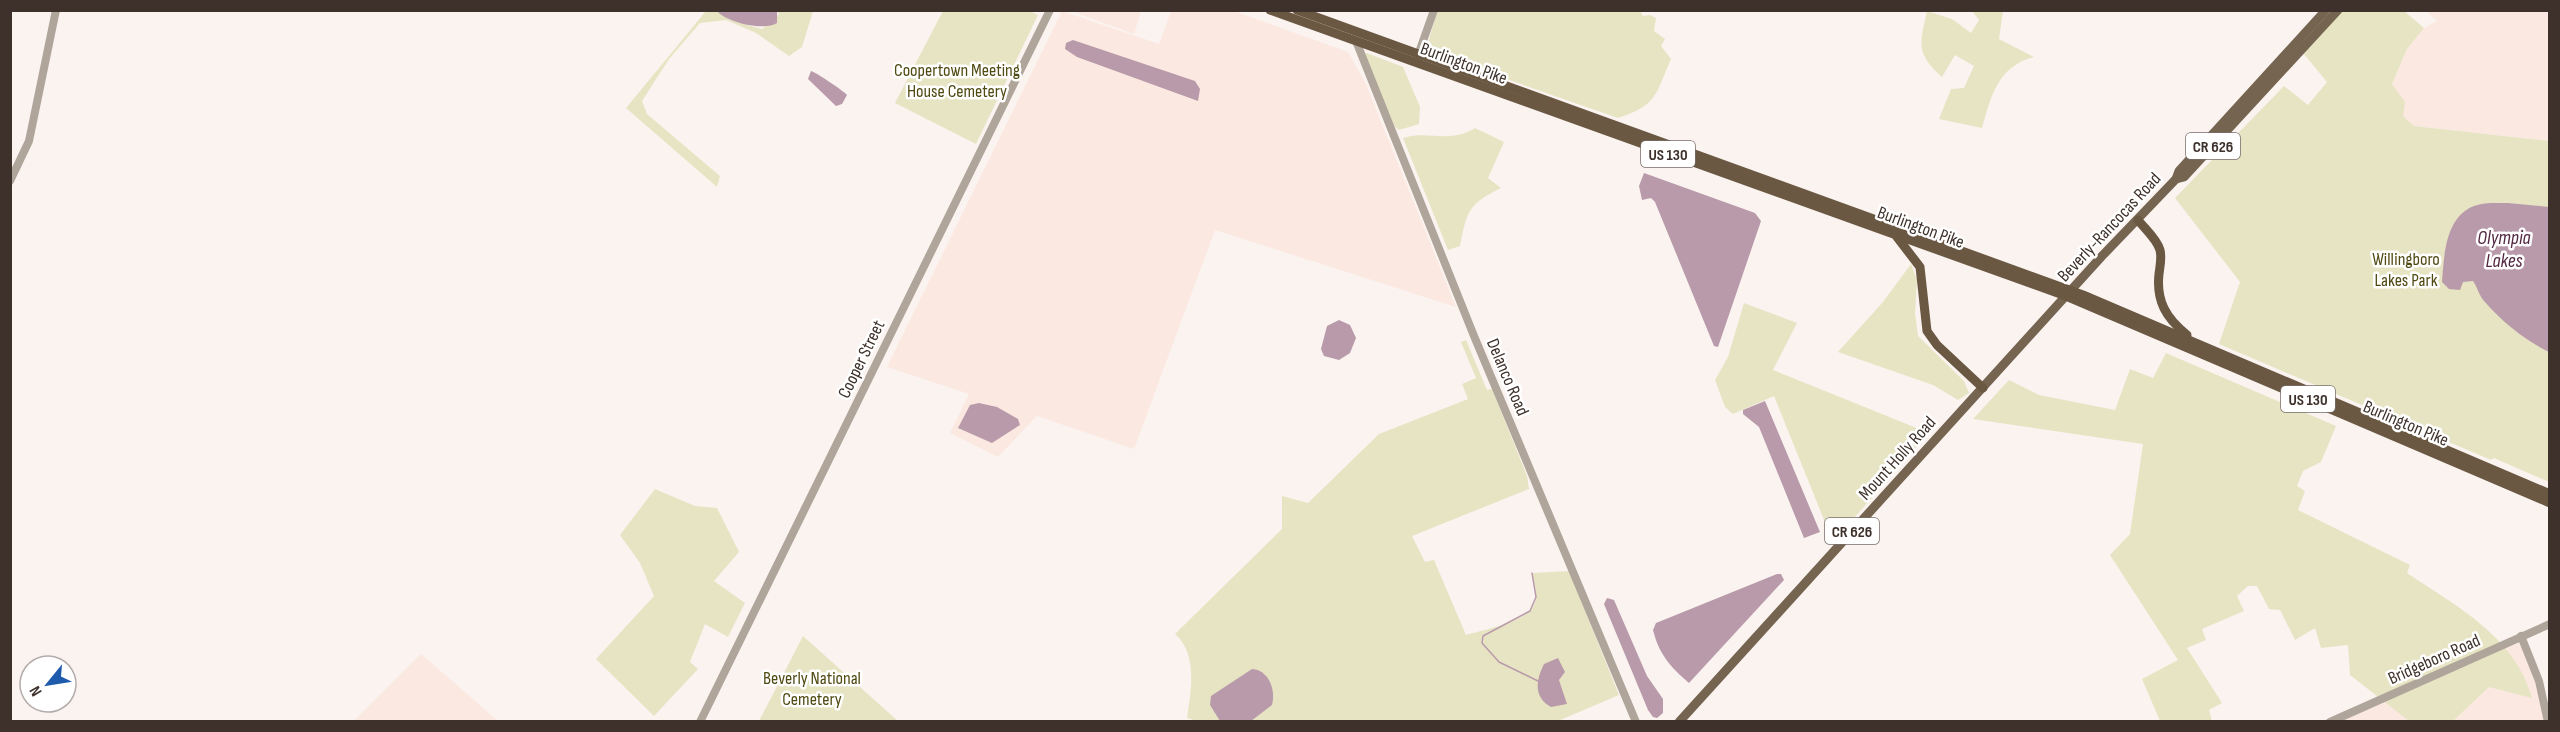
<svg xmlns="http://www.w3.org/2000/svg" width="2560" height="732" font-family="'Sofia Sans Condensed',sans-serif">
	<rect width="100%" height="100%" fill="#fbf3f0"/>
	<!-- built -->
	<g fill="#fbe9e1">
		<path d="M 1062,11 L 1159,44 L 1171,11 L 1234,11 L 1348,52 L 1366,84 L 1456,307 L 1215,230 L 1134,449 L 1037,416 L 998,457 L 950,433 L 969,394 L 887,367 Z"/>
		<path d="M 1071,11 L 1141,11 L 1134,34 Z"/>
		<path d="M 2426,11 L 2549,11 L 2549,141 L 2414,126 L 2403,116 L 2392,84 L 2407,49 L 2424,28 L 2437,21 Z"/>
		<path d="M 2521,636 L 2548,721 L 2340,722 Z"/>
		<path d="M 421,654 L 498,721 L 354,721 Z"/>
	</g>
	<!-- green -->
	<g fill="#e7e4c4">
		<path d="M 1027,10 L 1038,15 L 976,144 L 895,103 L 943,11 Z"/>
		<path d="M 706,11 L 717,11 L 730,20 L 762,29 L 779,14 L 777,11 L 813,11 L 802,47 L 789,56 L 756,33 L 726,20 L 700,23 L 669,59 L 642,101 L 647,114 L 720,176 L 717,187 L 626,108 Z"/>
		<path d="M 1437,11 L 1640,11 L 1643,16 L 1650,15 L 1656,18 L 1654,31 L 1665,39 L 1661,46 L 1671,59 C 1655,96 1657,105 1618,118 L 1432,53 L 1428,43 Z"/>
		<path d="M 1927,11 L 1952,19 L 1971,33 L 1979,20 L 1972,11 L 2003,11 L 1999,39 L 2034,57 C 1998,66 1991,96 1982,128 L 1939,119 L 1951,89 L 1964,88 L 1974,66 L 1955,55 L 1942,77 C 1915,53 1920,43 1927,11 Z"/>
		<path d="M 2342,11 L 2404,11 L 2424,28 L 2407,49 L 2392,84 L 2405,102 L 2403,116 L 2414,126 L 2549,141 L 2549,482 L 2494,458 L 2491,460 L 2219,344 L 2240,282 L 2175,198 L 2284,86 L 2308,105 L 2327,82 L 2303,53 Z"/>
		<path d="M 1367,53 L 1403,67 L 1420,107 L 1419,124 L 1399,130 L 1394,126 L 1364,54 Z"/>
		<path d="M 1475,128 L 1504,142 L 1488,178 L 1501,188 C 1468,204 1467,211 1460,246 L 1448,250 L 1403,138 C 1429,130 1450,144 1475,128 Z"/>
		<path d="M 1911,264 L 1917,280 L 1915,313 L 1918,336 L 1964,381 L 1969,393 L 1958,400 L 1933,385 L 1838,352 L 1883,302 Z"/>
		<path d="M 1744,303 L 1797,323 L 1773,370 L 1929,433 L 1833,542 L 1774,396 L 1733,414 L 1725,407 L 1715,380 L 1728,357 Z"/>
		<path d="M 1466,340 L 1487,390 L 1492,389 L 1527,476 L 1529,489 L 1412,536 L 1425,562 L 1434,560 L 1466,635 C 1483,630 1526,622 1534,605 C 1538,595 1534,583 1532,573 L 1569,571 L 1619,695 L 1558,721 L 1197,721 L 1187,718 C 1191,691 1198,654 1175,634 L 1282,529 L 1282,496 L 1308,503 L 1379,434 L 1468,399 L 1462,384 L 1476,378 L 1461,342 Z"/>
		<path d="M 2166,353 L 2336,426 L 2321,462 L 2303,471 L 2297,486 L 2305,491 L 2298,510 L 2410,565 L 2407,573 C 2456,606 2516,637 2532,698 L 2489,687 L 2453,721 L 2409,721 L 2350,675 L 2348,645 L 2321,648 L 2315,628 L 2295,640 L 2280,610 L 2269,609 L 2257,586 L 2248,586 L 2237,596 L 2244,611 L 2202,629 L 2206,640 L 2187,648 L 2222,703 L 2209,710 L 2212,721 L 2160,721 L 2142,679 L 2178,660 L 2110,555 L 2130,534 L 2143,444 L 1973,419 L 2009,380 L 2039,395 L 2115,410 L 2130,369 L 2153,378 Z"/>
		<path d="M 655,489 L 695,506 L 717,508 L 739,552 L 714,581 L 745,603 L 728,637 L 705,624 L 690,662 L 698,669 L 654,716 L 596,659 L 654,596 L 640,563 L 620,535 Z"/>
		<path d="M 803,636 L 898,721 L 759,721 Z"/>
	</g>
	<!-- water -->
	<g fill="#b99aaa">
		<path d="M 717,11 L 777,11 L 777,23 C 764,31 727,23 717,11 Z"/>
		<path d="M 1073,40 L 1195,81 L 1200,89 L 1198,101 L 1077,57 L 1065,49 L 1066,43 Z"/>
		<path d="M 811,71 C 814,71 845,92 847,95 L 842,104 L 836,106 L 808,79 Z"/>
		<path d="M 1644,173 L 1755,213 L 1761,221 L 1718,347 L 1714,346 L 1655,202 L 1651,198 L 1642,200 L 1639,186 Z"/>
		<path d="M 2508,203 L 2549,207 L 2549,352 C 2526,341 2501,321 2485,302 C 2479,296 2478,288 2473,281 L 2463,282 L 2460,290 L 2449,289 L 2442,282 C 2444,256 2445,217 2474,206 C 2484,202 2497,203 2508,203 Z"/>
		<path d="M 1339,320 L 1350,325 L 1356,338 L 1350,353 L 1339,360 L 1324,356 L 1321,349 L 1327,326 Z"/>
		<path d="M 1765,401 L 1820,532 L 1804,538 L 1759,427 L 1743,414 L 1743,410 Z"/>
		<path d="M 979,403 L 997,407 L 1018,419 L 1020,425 L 992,443 L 958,428 L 970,405 Z"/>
		<path d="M 1777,574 L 1781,574 L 1784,580 L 1689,683 C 1670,667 1659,654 1653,630 L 1656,623 Z"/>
		<path d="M 1607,598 L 1614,600 L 1647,676 L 1663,699 L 1663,713 L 1657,718 L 1653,717 L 1648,710 L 1604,604 Z"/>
		<path d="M 1558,658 L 1565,672 L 1559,680 L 1567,704 L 1551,707 C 1533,697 1536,680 1544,664 Z"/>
		<path d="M 1252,669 C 1269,670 1276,690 1272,705 L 1251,721 L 1220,721 L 1210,705 L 1211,696 Z"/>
	</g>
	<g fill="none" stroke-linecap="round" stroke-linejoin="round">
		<!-- stream -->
		<path stroke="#b99aaa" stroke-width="1.5" d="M 1532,573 L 1536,597 L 1530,611 L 1483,636 L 1482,643 L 1499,662 L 1540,682"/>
		<!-- tertiary -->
		<g stroke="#afa59a" stroke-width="8">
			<path d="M 1356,41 L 1474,336 L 1636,722"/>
			<path d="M 1417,58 L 1434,10"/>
			<path d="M 10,181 L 29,141 L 56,10"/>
			<path d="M 2521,636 L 2539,681 L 2548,722"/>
			<path d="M 700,722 L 1050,10"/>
			<path d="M 2330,722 L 2550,624"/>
		</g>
		<!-- primary -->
		<g stroke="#746450" stroke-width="9">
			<path d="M 2176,179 L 2179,171 L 2326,10"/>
			<path d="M 1679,722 L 2102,256 L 2176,179 L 2184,177 L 2338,10"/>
		</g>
		<!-- trunk -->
		<g stroke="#6a5843" stroke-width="9">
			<path d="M 1270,10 L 2066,296 L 2550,503"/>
			<path d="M 1297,10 L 2083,295 L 2550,494"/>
			<path d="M 2138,220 C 2145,229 2157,239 2160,250 C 2162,258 2160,266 2159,274 C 2156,301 2166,318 2187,335"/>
			<path d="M 1897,237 L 1920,267 L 1927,331 L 1937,345 L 1983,388"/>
		</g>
	</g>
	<g text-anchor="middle" stroke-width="5" stroke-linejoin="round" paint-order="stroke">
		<!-- shield labels -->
		<g fill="#fff" stroke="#786e6a" stroke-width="1.5">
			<rect x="2186" y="133" width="54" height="26" rx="4.5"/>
			<rect x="1641" y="141" width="54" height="26" rx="4.5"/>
			<rect x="2281" y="386" width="54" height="26" rx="4.5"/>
			<rect x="1825" y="518" width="54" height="26" rx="4.5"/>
		</g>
		<g font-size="16" font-weight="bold" fill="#3e302a">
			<text x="2213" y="152">CR 626</text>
			<text x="1668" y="160">US 130</text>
			<text x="2308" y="405">US 130</text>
			<text x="1852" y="537">CR 626</text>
		</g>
		<!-- street labels -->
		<g font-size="18" fill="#3e302a" stroke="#fff">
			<text transform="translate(1464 63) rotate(20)" y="6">Burlington Pike</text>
			<text transform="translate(1921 227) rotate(20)" y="6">Burlington Pike</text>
			<text transform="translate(2109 227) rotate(-47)" y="6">Beverly-Rancocas Road</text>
			<text transform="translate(861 359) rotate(-64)" y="6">Cooper Street</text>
			<text transform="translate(1508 377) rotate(67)" y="6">Delanco Road</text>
			<text transform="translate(2406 423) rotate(23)" y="6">Burlington Pike</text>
			<text transform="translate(1897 458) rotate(-48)" y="6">Mount Holly Road</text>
			<text transform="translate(2434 659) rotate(-24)" y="6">Bridgeboro Road</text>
		</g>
		<!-- park labels -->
		<g font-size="18" fill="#504912" stroke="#fff">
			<text x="957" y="76">Coopertown Meeting<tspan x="957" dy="21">House Cemetery</tspan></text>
			<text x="2406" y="265">Willingboro<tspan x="2406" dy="21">Lakes Park</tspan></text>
			<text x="812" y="684">Beverly National<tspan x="812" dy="21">Cemetery</tspan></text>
		</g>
		<!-- water labels -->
		<g font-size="20" font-style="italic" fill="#542842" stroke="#fff">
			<text x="2504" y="244">Olympia<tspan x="2504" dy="23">Lakes</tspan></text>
		</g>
	</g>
	<!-- border -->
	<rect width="2560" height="732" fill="none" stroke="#3e302a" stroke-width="24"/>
	<!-- north arrow -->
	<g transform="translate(48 684) rotate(240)"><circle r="28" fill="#ffffff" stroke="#b2acaa" stroke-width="1.5"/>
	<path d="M0-4.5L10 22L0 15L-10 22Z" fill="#1f5bac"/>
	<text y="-9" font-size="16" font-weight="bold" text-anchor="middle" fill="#3e302a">N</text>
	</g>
</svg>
